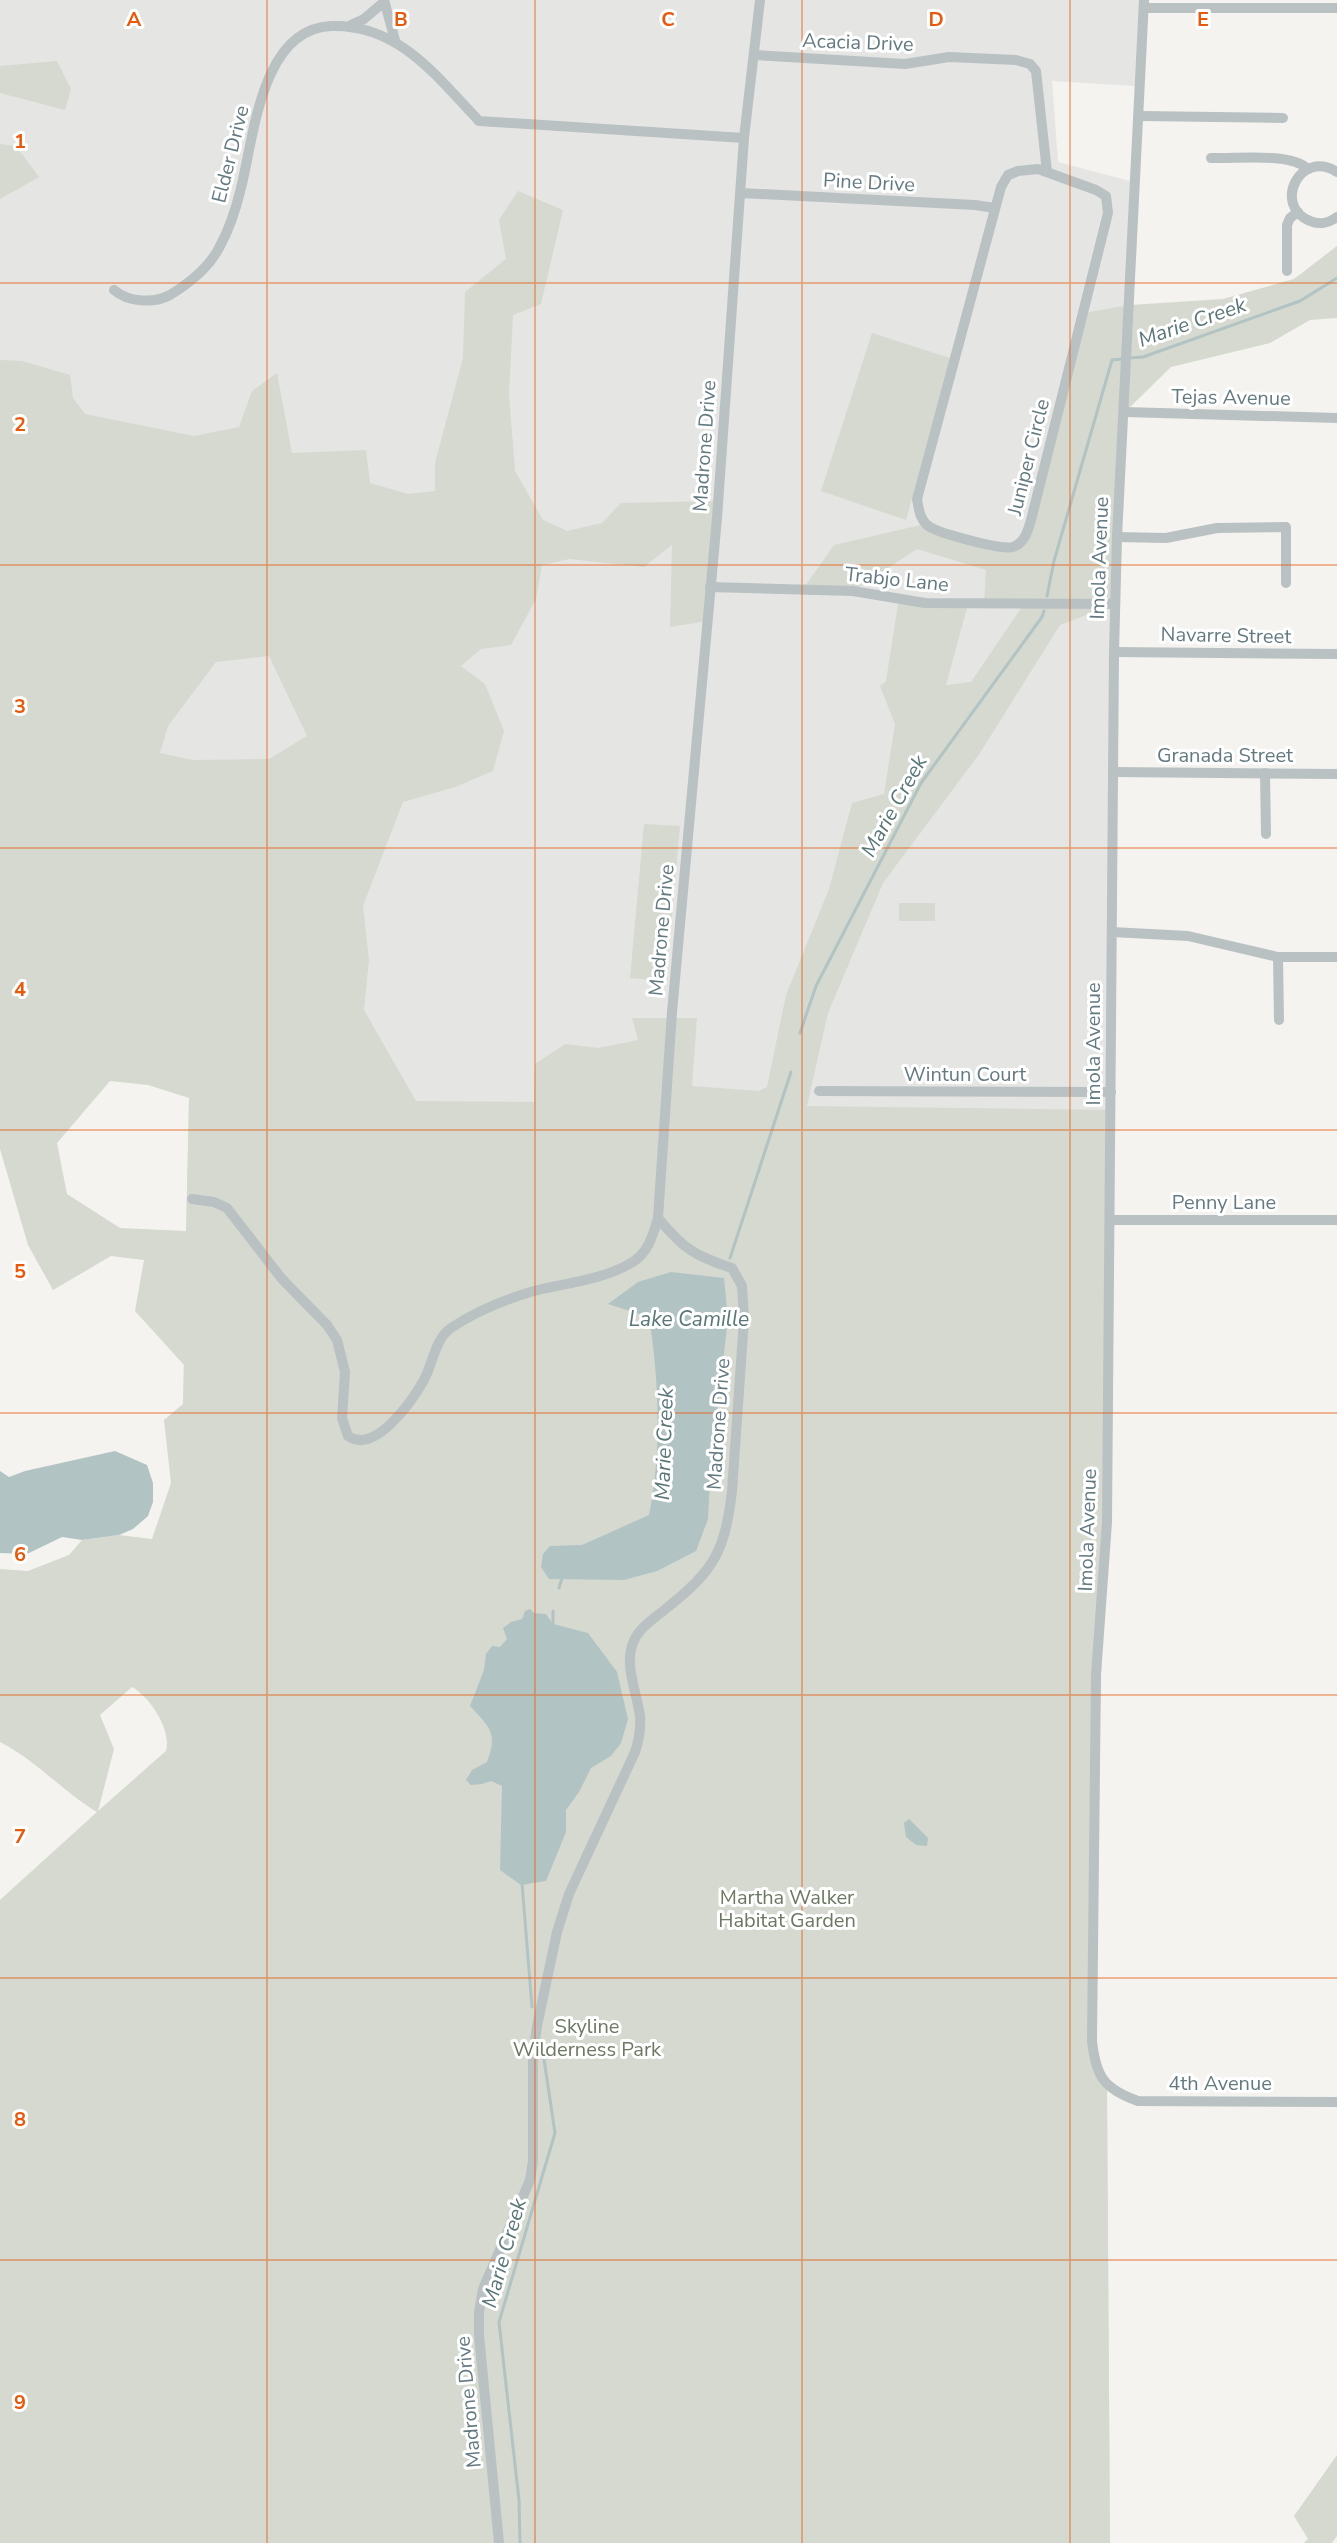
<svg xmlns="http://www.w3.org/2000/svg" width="1337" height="2543" font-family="'Nunito Sans',sans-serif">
	<rect width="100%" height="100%" fill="#f4f3f0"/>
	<!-- built -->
	<path fill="#e5e5e4" d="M 0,0 L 1144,0 L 1135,86 L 1052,81 L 1058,162 L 1130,181 L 1117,537 L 1103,1591 L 1092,2041 L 1107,2086 L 1110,2543 L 0,2543 L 0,1900 L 176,1742 L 189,1098 L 0,571 Z"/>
	<!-- green -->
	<g fill="#d5d9cf" fill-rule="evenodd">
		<path d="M 57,61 L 71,89 L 65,110 L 0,93 L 0,66 Z"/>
		<path d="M 0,144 L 16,146 L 39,177 L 0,199 Z"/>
		<path d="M 518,191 L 563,210 L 541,304 L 513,315 L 509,394 L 515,471 L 543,520 L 567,531 L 602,523 L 621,503 L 718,501 L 707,621 L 670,627 L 672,545 L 644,567 L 569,559 L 542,565 L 536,599 L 511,645 L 481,649 L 461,666 L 485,684 L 504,731 L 493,771 L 455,787 L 403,802 L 363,906 L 369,960 L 364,1010 L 416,1101 L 534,1102 L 535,1064 L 565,1044 L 598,1048 L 638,1040 L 632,1018 L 697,1018 L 692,1086 L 759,1091 L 767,1087 L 786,995 L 829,889 L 852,803 L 884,794 L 895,724 L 880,686 L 886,681 L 899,598 L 968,604 L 946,685 L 971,682 L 1024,604 L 984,604 L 986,570 L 917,549 L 853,591 L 803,589 L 834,545 L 925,524 L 1013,547 L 1025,538 L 1083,313 L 1130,305 L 1223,299 L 1294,279 L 1337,246 L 1337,318 L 1310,320 L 1270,343 L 1171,367 L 1125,412 L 1115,604 L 1060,625 L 980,753 L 883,883 L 828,1013 L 807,1106 L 1111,1110 L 1103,1591 L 1092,2041 L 1107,2086 L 1110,2543 L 0,2543 L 0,1900 L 97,1812 C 63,1792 36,1760 0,1742 L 0,1569 L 28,1571 L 69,1555 L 82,1540 L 119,1535 L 152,1539 L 171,1483 L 164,1420 L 183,1404 L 184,1365 L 135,1311 L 144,1260 L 111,1256 L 53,1290 L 28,1245 L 0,1149 L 0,360 L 22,361 L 70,375 L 73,398 L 85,414 L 194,436 L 239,427 L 252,391 L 277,373 L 292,453 L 366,450 L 370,483 L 408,494 L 435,491 L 435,463 L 463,358 L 465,292 L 506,259 L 499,220 ZM 269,656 L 307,736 L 269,759 L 192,760 L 160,753 L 168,726 L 216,662 ZM 110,1081 L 148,1085 L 189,1098 L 186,1231 L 120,1228 L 67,1194 L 57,1143 ZM 132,1687 C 150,1697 172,1730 166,1751 L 98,1811 L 114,1749 L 100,1715 Z"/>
		<path d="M 872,333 L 950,358 L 906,520 L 821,491 Z"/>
		<path d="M 644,824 L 680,826 L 666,981 L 630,978 Z"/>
		<rect x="899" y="903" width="36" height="18"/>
		<path d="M 1337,2455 L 1337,2536 L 1332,2543 L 1304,2543 L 1308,2539 L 1294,2516 Z"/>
	</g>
	<!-- water -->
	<g fill="#b2c3c4">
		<path d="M 671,1272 L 724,1278 L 728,1319 L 711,1462 L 708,1519 L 696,1551 L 657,1571 L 624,1580 L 549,1579 L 541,1567 L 543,1554 L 550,1546 L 582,1545 L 649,1515 C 662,1453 659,1379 649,1317 L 608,1304 L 638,1282 Z"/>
		<path d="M 115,1451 L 147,1465 L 153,1483 L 153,1502 L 148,1516 L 133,1529 L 119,1535 L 82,1540 L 62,1537 L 27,1554 L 0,1553 L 0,1471 L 9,1477 L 25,1471 Z"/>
		<path d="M 530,1609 L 534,1613 L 546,1614 L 553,1624 L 588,1633 L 617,1672 L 628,1719 L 621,1743 L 611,1756 L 591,1768 L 579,1792 L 566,1810 L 566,1832 L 546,1881 L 521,1885 L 500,1870 L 502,1786 L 491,1781 L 482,1784 L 471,1785 L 466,1780 L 472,1770 L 487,1762 C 498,1732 490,1728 470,1706 L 484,1670 L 486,1654 L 492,1646 L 500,1647 L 507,1639 L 503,1628 L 511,1622 L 522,1619 L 525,1611 Z"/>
		<path d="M 909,1819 L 928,1838 L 927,1846 L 916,1845 L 906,1837 L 904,1823 Z"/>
	</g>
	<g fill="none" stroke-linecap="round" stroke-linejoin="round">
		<!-- stream -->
		<g stroke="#b2c3c4" stroke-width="3">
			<path d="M 1129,358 L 1143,357 L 1300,301 L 1337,278"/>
			<path d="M 1047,596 L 1054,561 L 1112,360 L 1123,359"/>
			<path d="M 800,1033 L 816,986 L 921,783 L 1042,617 L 1044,611"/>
			<path d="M 730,1258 L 791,1072"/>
			<path d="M 559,1588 L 562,1578"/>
			<path d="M 553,1611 L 553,1627"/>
			<path d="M 522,1883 L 532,2007"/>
			<path d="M 520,2543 L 519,2500 L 499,2322 L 555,2133 L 542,2046"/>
		</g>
		<!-- minor -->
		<g stroke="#bac1c3" stroke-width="10">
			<path d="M 384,0 L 395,40"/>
			<path d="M 1144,0 L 1117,537 L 1114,652 L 1107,1522 L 1096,1675 L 1092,2041 C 1096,2077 1104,2089 1138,2101 L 1337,2102"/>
			<path d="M 1144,8 L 1337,8"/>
			<path d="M 351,25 L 364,19 L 384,2"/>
			<path d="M 754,55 L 905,64 L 949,57 L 1016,60 L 1030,64 L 1036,71 L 1047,172"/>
			<path d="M 1140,116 L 1283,118"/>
			<path d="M 1211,158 C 1237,159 1290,152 1308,169"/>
			<path d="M 1038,169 L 1096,190 L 1106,196 L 1108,213 L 1031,520 C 1028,530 1025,543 1013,547 C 1001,550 936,533 927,525 C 919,517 919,509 917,499 L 1001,187 L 1008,175 L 1018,171 Z"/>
			<path d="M 1337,172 C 1300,148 1272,206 1310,221 C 1319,225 1329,223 1337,217"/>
			<path d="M 741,193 L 975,205 L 995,208"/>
			<path d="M 1287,271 L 1287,225 L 1290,218 L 1298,212"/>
			<path d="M 114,290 C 128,302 153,304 170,295 C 188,284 209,267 219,248 C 229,230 236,209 241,188 C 254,137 261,29 331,26 C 399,24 436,76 479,121 L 744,138"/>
			<path d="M 1125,412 L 1337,418"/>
			<path d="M 1117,537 L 1166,538 L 1217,528 L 1286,527 L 1286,583"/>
			<path d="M 710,587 L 853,591 L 925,603 L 1115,604"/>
			<path d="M 1114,652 L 1337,654"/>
			<path d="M 1114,772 L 1337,774"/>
			<path d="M 1265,773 L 1266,834"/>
			<path d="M 1112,932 L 1188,936 L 1278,957 L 1337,957"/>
			<path d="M 1278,957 L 1279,1020"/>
			<path d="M 819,1091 L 1111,1092"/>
			<path d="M 192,1199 L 214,1202 L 227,1208 L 282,1279 L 327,1325 L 337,1340 L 345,1372 L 342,1418 L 348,1436 C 375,1455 412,1401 424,1380 C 433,1363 435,1339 451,1328 C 475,1312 506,1299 534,1291 C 566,1283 602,1280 631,1263 C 648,1254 653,1235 658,1218"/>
			<path d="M 1110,1220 L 1337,1220"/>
			<path d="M 499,2543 L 479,2335 L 479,2312 L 483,2289 L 530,2180 L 533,2161 L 533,2054 L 537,2026 L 557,1932 L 569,1894 L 635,1752 C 639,1740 641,1729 640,1716 C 637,1693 624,1665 633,1643 C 639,1627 655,1618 668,1607 C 715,1570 725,1550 732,1491 L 744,1319 L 742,1286 L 732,1268 C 694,1256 683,1248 658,1218 L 672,1012 L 717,518 L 744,138 L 760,0"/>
		</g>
	</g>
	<!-- grid -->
	<path fill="none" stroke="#e8590c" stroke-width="1.5" stroke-opacity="0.55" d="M 267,0 L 267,2543M 535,0 L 535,2543M 802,0 L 802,2543M 1070,0 L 1070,2543M 0,283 L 1337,283M 0,565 L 1337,565M 0,848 L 1337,848M 0,1130 L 1337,1130M 0,1413 L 1337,1413M 0,1695 L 1337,1695M 0,1978 L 1337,1978M 0,2260 L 1337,2260"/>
	<g text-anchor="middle" stroke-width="6" stroke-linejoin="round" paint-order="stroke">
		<!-- street labels -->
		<g font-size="20" fill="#647a81" stroke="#fff">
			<text transform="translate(858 42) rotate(2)" y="7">Acacia Drive</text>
			<text transform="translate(230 154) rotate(-76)" y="7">Elder Drive</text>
			<text transform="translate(869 182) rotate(3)" y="7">Pine Drive</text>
			<text transform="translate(1231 397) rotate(1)" y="7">Tejas Avenue</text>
			<text transform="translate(704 446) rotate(-86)" y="7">Madrone Drive</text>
			<text transform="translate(1028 457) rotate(-76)" y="7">Juniper Circle</text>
			<text transform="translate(1099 558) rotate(-88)" y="7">Imola Avenue</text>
			<text transform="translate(897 579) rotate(6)" y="7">Trabjo Lane</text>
			<text transform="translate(1226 635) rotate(1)" y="7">Navarre Street</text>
			<text x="1225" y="762">Granada Street</text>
			<text transform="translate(661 930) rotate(-85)" y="7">Madrone Drive</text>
			<text transform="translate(1093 1044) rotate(-90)" y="7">Imola Avenue</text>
			<text x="965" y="1081">Wintun Court</text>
			<text x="1224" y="1209">Penny Lane</text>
			<text transform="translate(718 1424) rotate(-86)" y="7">Madrone Drive</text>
			<text transform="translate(1087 1530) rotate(-88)" y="7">Imola Avenue</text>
			<text x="1220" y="2090">4th Avenue</text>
			<text transform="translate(468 2402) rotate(-95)" y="7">Madrone Drive</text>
		</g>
		<!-- park labels -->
		<g font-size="20" fill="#6b7862" stroke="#fff">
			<text x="787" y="1904">Martha Walker<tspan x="787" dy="23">Habitat Garden</tspan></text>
			<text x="587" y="2033">Skyline<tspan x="587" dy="23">Wilderness Park</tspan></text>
		</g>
		<!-- water labels -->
		<g font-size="21" font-style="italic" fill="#5a7677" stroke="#fff">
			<text transform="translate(1192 322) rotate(-19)" y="7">Marie Creek</text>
			<text transform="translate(894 806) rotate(-61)" y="7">Marie Creek</text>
			<text x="689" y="1326">Lake Camille</text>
			<text transform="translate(664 1444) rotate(-88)" y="7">Marie Creek</text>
			<text transform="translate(504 2253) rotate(-74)" y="7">Marie Creek</text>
		</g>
	</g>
	<g font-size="20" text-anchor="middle" font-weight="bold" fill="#e8590c" stroke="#fff" stroke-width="6" stroke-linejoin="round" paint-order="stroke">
		<text x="134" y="26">A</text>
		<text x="401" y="26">B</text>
		<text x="668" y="26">C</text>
		<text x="936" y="26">D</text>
		<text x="1203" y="26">E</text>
		<text x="20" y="148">1</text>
		<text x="20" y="431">2</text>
		<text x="20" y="713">3</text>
		<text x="20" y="996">4</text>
		<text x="20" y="1278">5</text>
		<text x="20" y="1561">6</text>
		<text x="20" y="1843">7</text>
		<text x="20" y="2126">8</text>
		<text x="20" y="2409">9</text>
	</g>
</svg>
